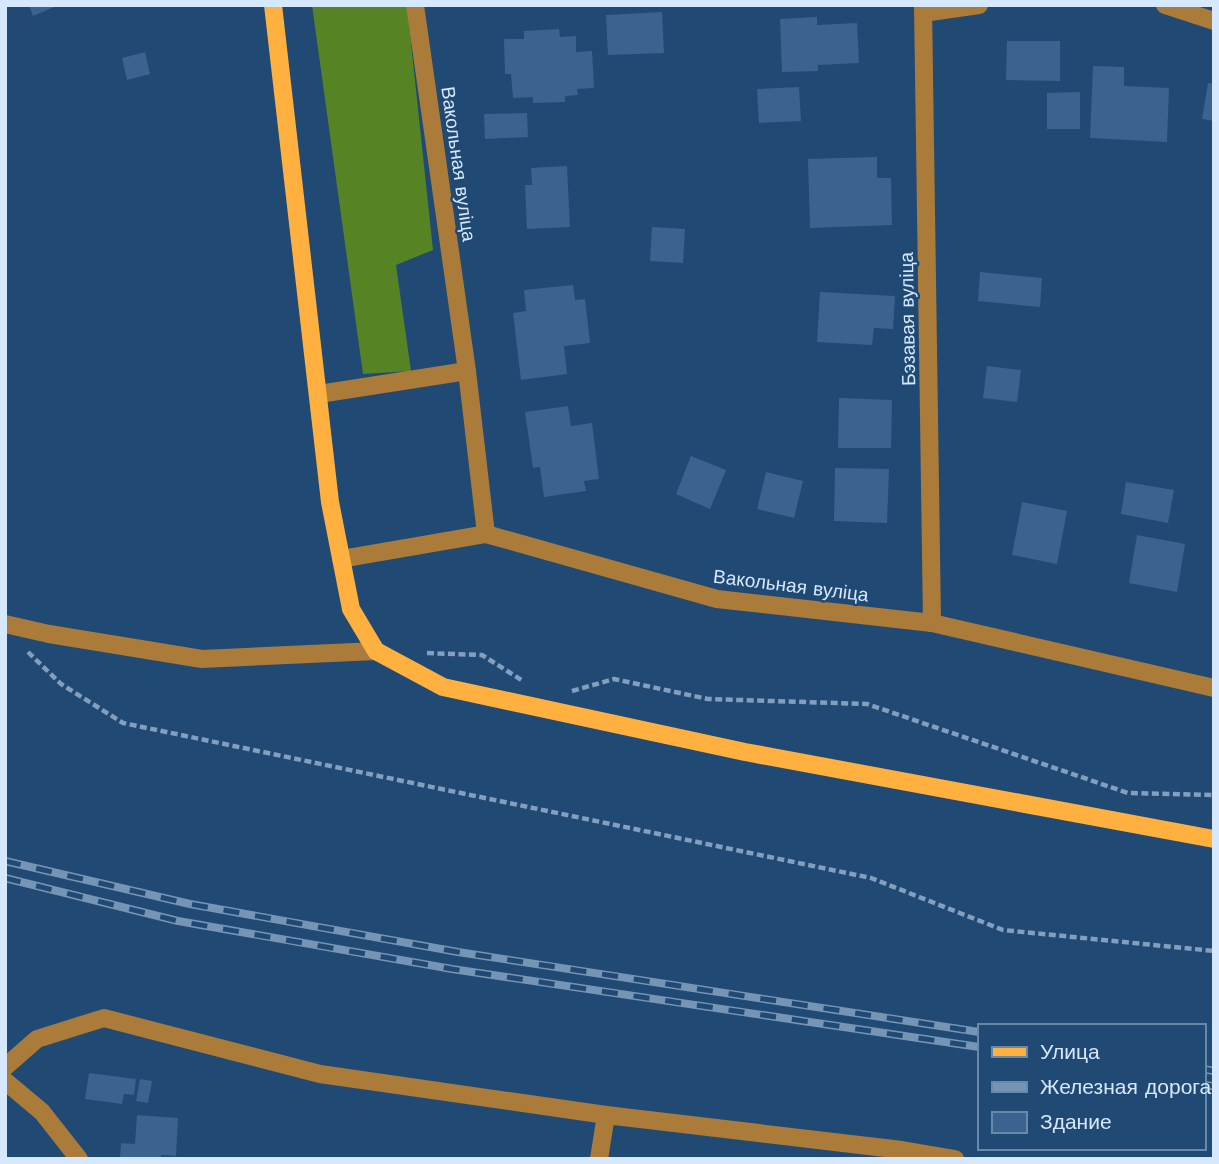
<svg xmlns="http://www.w3.org/2000/svg" width="1219" height="1164" font-family="'Work Sans',sans-serif">
	<rect width="100%" height="100%" fill="#204973"/>
	<!-- forest -->
	<path fill="#568324" d="M 312,5 L 407,5 L 433,250 L 396,265 L 411,371 L 363,374 Z"/>
	<!-- building -->
	<g fill="#3a6390">
		<path d="M 29,5 L 59,5 L 33,16 Z"/>
		<path d="M 662,12 L 664,53 L 608,55 L 606,15 Z"/>
		<path d="M 817,17 L 817,25 L 857,23 L 859,63 L 818,65 L 818,71 L 782,72 L 780,19 Z"/>
		<path d="M 559,29 L 560,37 L 576,36 L 576,52 L 592,51 L 594,88 L 577,89 L 578,95 L 565,96 L 565,102 L 533,103 L 533,97 L 513,98 L 511,74 L 505,74 L 504,39 L 524,39 L 524,31 Z"/>
		<path d="M 1007,41 L 1060,41 L 1060,81 L 1006,80 Z"/>
		<path d="M 145,52 L 150,74 L 127,80 L 122,58 Z"/>
		<path d="M 1093,66 L 1124,67 L 1124,86 L 1169,88 L 1167,142 L 1090,138 Z"/>
		<path d="M 1208,83 L 1214,84 L 1214,121 L 1202,119 Z"/>
		<path d="M 799,87 L 801,121 L 759,123 L 757,89 Z"/>
		<path d="M 1080,92 L 1080,129 L 1047,129 L 1047,93 Z"/>
		<path d="M 527,113 L 528,137 L 485,139 L 484,114 Z"/>
		<path d="M 877,157 L 877,178 L 891,178 L 892,225 L 810,228 L 808,159 Z"/>
		<path d="M 567,166 L 570,227 L 527,229 L 525,185 L 532,185 L 531,168 Z"/>
		<path d="M 652,227 L 685,229 L 683,263 L 650,261 Z"/>
		<path d="M 980,272 L 1042,278 L 1040,307 L 978,301 Z"/>
		<path d="M 573,285 L 575,300 L 585,299 L 590,343 L 564,346 L 567,374 L 521,380 L 513,313 L 526,311 L 524,290 Z"/>
		<path d="M 820,292 L 895,296 L 893,329 L 874,328 L 872,345 L 817,342 Z"/>
		<path d="M 987,366 L 1021,370 L 1017,402 L 983,398 Z"/>
		<path d="M 839,398 L 892,400 L 891,448 L 838,448 Z"/>
		<path d="M 568,406 L 571,426 L 592,423 L 599,479 L 584,481 L 586,491 L 544,497 L 540,467 L 533,468 L 525,412 Z"/>
		<path d="M 691,456 L 726,470 L 710,509 L 676,494 Z"/>
		<path d="M 835,468 L 889,469 L 887,523 L 834,521 Z"/>
		<path d="M 766,472 L 803,481 L 794,518 L 757,509 Z"/>
		<path d="M 1126,482 L 1174,490 L 1168,523 L 1121,514 Z"/>
		<path d="M 1022,502 L 1067,511 L 1057,564 L 1012,555 Z"/>
		<path d="M 1137,535 L 1185,544 L 1177,592 L 1129,583 Z"/>
		<path d="M 89,1073 L 136,1079 L 134,1095 L 124,1094 L 122,1104 L 85,1099 Z"/>
		<path d="M 140,1079 L 152,1081 L 148,1103 L 136,1101 Z"/>
		<path d="M 137,1115 L 178,1118 L 176,1156 L 161,1155 L 161,1159 L 120,1159 L 121,1143 L 135,1144 Z"/>
	</g>
	<g fill="none" stroke-linecap="round" stroke-linejoin="round">
		<!-- path -->
		<g stroke="#829fbd" stroke-width="4.5" stroke-dasharray="7 3.5" stroke-linecap="butt">
			<path d="M 28,652 L 61,684 L 123,723 L 871,878 L 1003,930 L 1214,951"/>
			<path d="M 427,653 L 482,655 L 523,681"/>
			<path d="M 572,691 L 614,679 L 708,699 L 867,704 L 1128,793 L 1214,795"/>
		</g>
		<!-- minor -->
		<g stroke="#ab7b3a" stroke-width="18">
			<path d="M 415,5 L 467,371 L 486,534 L 717,599 L 932,623 L 1214,688"/>
			<path d="M 923,5 L 932,623"/>
			<path d="M 1165,5 L 1214,21"/>
			<path d="M 923,13 L 979,5"/>
			<path d="M 319,394 L 467,371"/>
			<path d="M 341,559 L 486,534"/>
			<path d="M 5,624 L 49,634 L 202,659 L 376,651"/>
			<path d="M 5,1067 L 37,1039 L 104,1018 L 320,1074 L 606,1115 L 902,1150 L 955,1159"/>
			<path d="M 5,1081 L 42,1112 L 79,1159"/>
			<path d="M 599,1159 L 606,1115"/>
		</g>
		<!-- major -->
		<path stroke="#ffb03e" stroke-width="18" d="M 273,5 L 330,502 L 351,609 L 376,651 L 443,687 L 745,752 L 1214,839"/>
		<defs>
			<g id="rail">
				<path d="M 5,861 L 190,904 L 458,952 L 979,1032"/>
				<path d="M 5,878 L 178,921 L 452,969 L 979,1047"/>
				<path d="M 1203,1069 L 1214,1071"/>
				<path d="M 1203,1085 L 1214,1086"/>
			</g>
		</defs>
		<!-- rail casing -->
		<use href="#rail" stroke="#7694b4" stroke-width="8"/>
		<!-- rail -->
		<use href="#rail" stroke="#204973" stroke-width="5" stroke-dasharray="16" stroke-linecap="butt"/>
	</g>
	<g text-anchor="middle" stroke-width="5" stroke-linejoin="round" paint-order="stroke">
		<!-- street labels -->
		<g font-size="19" fill="#d6e8fd" stroke="#204973">
			<text transform="translate(459 164) rotate(82)" y="7">Вакольная вуліца</text>
			<text transform="translate(907 319) rotate(-91)" y="7">Бэзавая вуліца</text>
			<text transform="translate(791 585) rotate(7)" y="7">Вакольная вуліца</text>
		</g>
	</g>
	<!-- border -->
	<rect width="1219" height="1164" fill="none" stroke="#d6e8fd" stroke-width="14"/>
	<!-- legend -->
	<rect x="978" y="1024" width="228" height="126" fill="#204973" stroke="#6989aa" stroke-width="2"/>
	<rect x="992" y="1047" width="35" height="10" fill="#ffb03e" stroke="#6989aa" stroke-width="2"/>
	<text x="1040" y="1059" font-size="21" fill="#d6e8fd">Улица</text>
	<rect x="992" y="1082" width="35" height="10" fill="#7694b4" stroke="#6989aa" stroke-width="2"/>
	<text x="1040" y="1094" font-size="21" fill="#d6e8fd">Железная дорога</text>
	<rect x="992" y="1112" width="35" height="21" fill="#3a6390" stroke="#6989aa" stroke-width="2"/>
	<text x="1040" y="1129" font-size="21" fill="#d6e8fd">Здание</text>
</svg>
